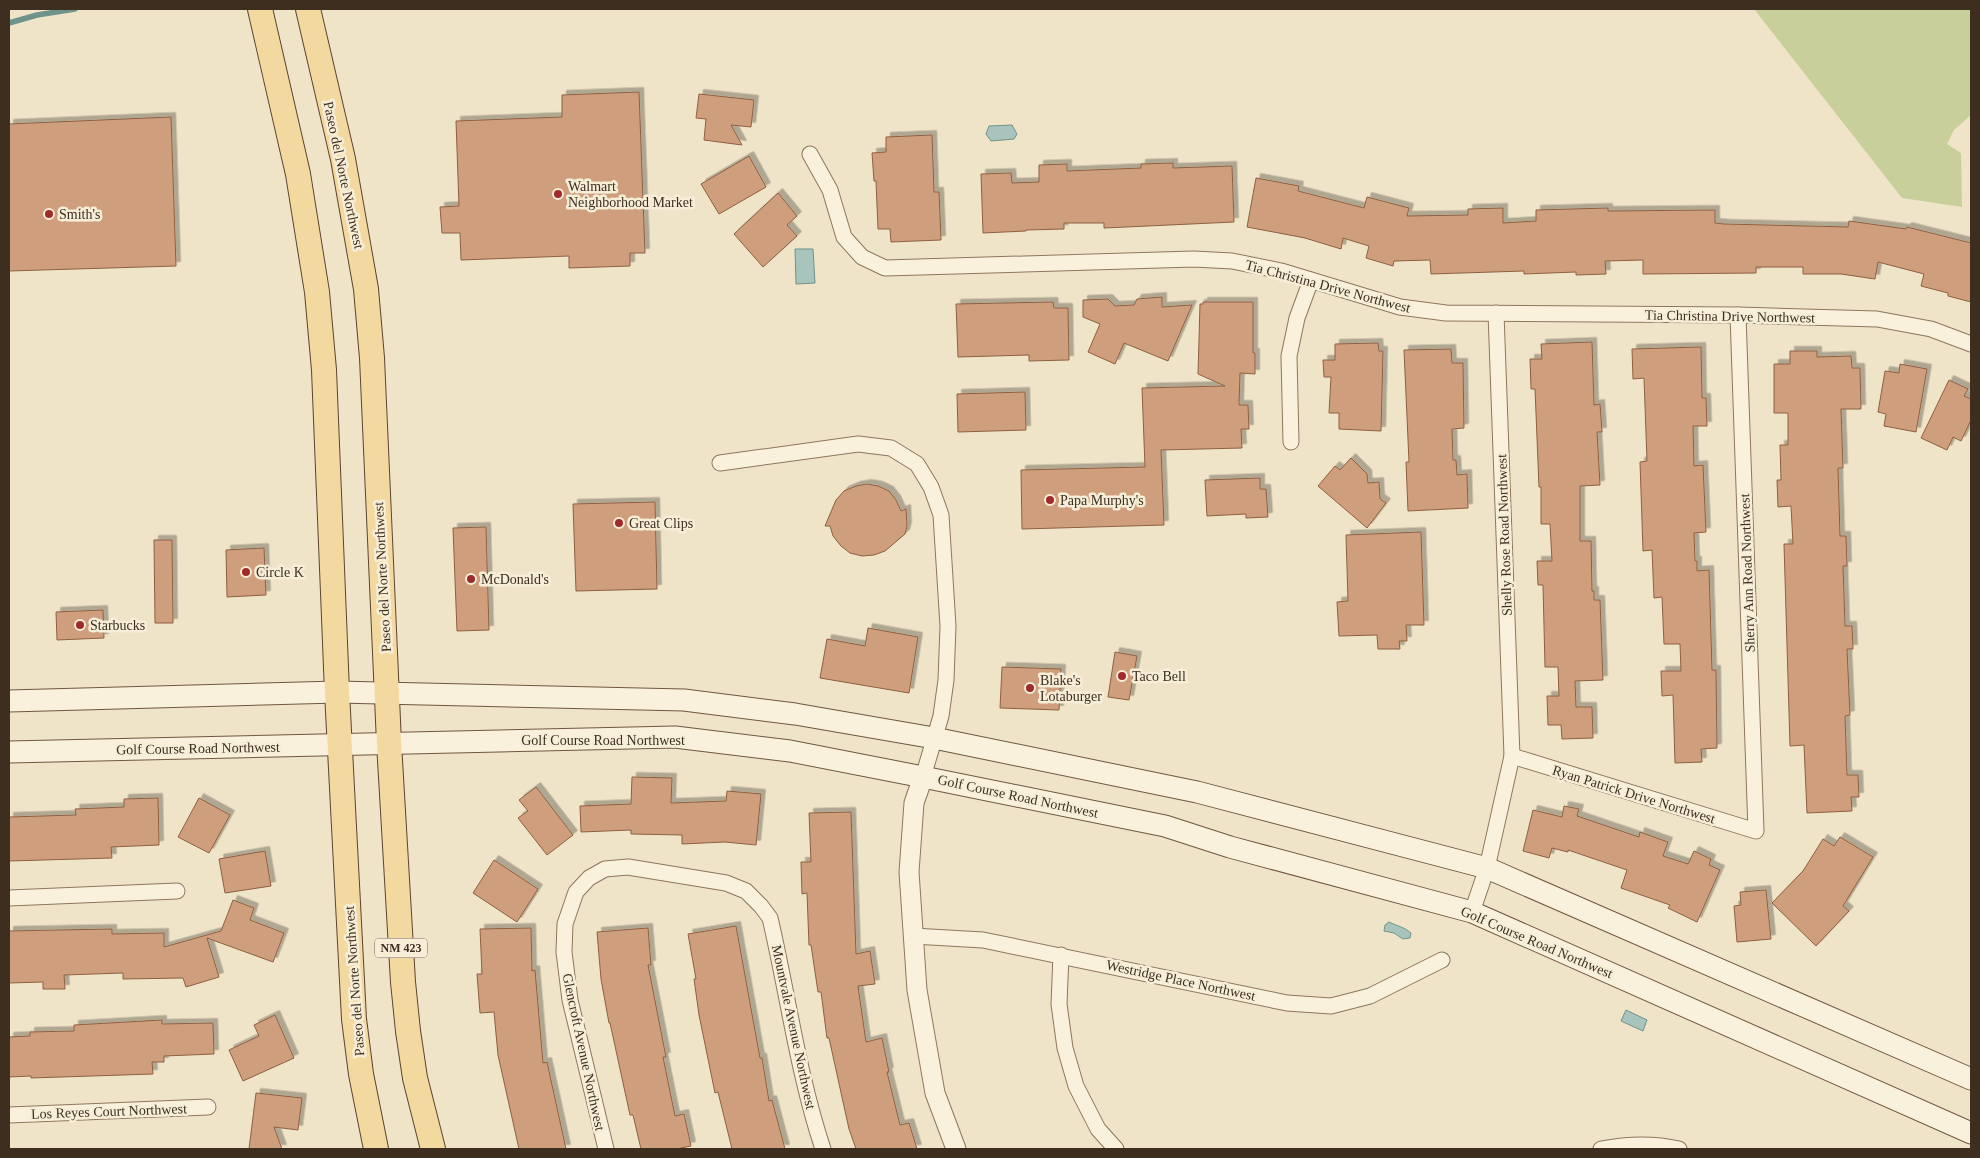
<svg xmlns="http://www.w3.org/2000/svg" width="1980" height="1158" font-family="'Times New Roman',serif">
	<defs>
		<filter id="shadow"><feDropShadow dx="4.5" dy="-4.5" stdDeviation="0" flood-color="#0004"/></filter>
	</defs>
	<rect width="100%" height="100%" fill="#f0e4c8"/>
	<!-- green -->
	<path fill="#c9cf9b" d="M 1754,9 L 1971,9 L 1971,115 L 1954,130 L 1947,144 L 1961,153 L 1962,207 L 1902,198 Z"/>
	<!-- water -->
	<g fill="#a9c4bc" stroke="#6f938a">
		<path d="M 1012,125 L 1017,134 L 1014,139 L 991,141 L 986,134 L 989,126 Z"/>
		<path d="M 795,249 L 813,249 L 815,283 L 796,284 Z"/>
		<path d="M 1389,922 C 1397,926 1404,927 1411,933 L 1410,938 L 1403,939 L 1394,933 L 1384,931 L 1385,925 Z"/>
		<path d="M 1626,1010 L 1647,1020 L 1643,1031 L 1621,1021 Z"/>
	</g>
	<g fill="none" stroke-linecap="round" stroke-linejoin="round">
		<!-- stream -->
		<path stroke="#6f938a" stroke-width="5.5" d="M 9,23 L 37,15 L 75,9"/>
	</g>
	<!-- building -->
	<g fill="#cf9f7d" stroke="#8d5f41" filter="url(#shadow)">
		<path d="M 639,92 L 645,253 L 630,253 L 630,266 L 569,268 L 569,256 L 461,260 L 460,233 L 442,233 L 440,207 L 459,206 L 456,121 L 562,117 L 562,95 Z"/>
		<path d="M 699,94 L 754,100 L 751,127 L 731,125 L 742,145 L 704,140 L 706,119 L 696,118 Z"/>
		<path d="M 171,117 L 176,266 L 9,271 L 9,124 Z"/>
		<path d="M 932,135 L 934,192 L 939,192 L 941,240 L 891,242 L 890,229 L 878,229 L 876,181 L 874,181 L 872,153 L 886,152 L 886,137 Z"/>
		<path d="M 749,156 L 766,187 L 719,214 L 701,184 Z"/>
		<path d="M 1173,163 L 1173,168 L 1232,166 L 1234,222 L 1104,228 L 1104,223 L 1064,223 L 1064,229 L 1026,230 L 1026,231 L 983,233 L 981,174 L 1011,173 L 1012,183 L 1039,182 L 1039,165 L 1067,164 L 1067,171 L 1141,168 L 1141,164 Z"/>
		<path d="M 1256,178 L 1299,186 L 1298,191 L 1364,208 L 1367,197 L 1409,208 L 1407,216 L 1468,215 L 1468,209 L 1503,208 L 1503,223 L 1536,221 L 1536,210 L 1608,208 L 1608,211 L 1715,210 L 1715,223 L 1724,224 L 1848,227 L 1849,221 L 1906,229 L 1907,227 L 1971,243 L 1971,302 L 1948,296 L 1948,293 L 1921,286 L 1924,274 L 1878,262 L 1875,279 L 1841,274 L 1803,274 L 1803,267 L 1756,267 L 1756,273 L 1643,274 L 1643,260 L 1605,261 L 1606,274 L 1576,275 L 1576,272 L 1524,274 L 1524,271 L 1431,274 L 1430,260 L 1394,261 L 1393,266 L 1366,258 L 1369,246 L 1343,238 L 1341,249 L 1305,238 L 1247,227 Z"/>
		<path d="M 778,193 L 797,216 L 787,225 L 797,236 L 763,267 L 734,234 Z"/>
		<path d="M 1162,297 L 1162,307 L 1192,305 L 1168,361 L 1124,343 L 1115,364 L 1088,352 L 1100,324 L 1083,317 L 1083,300 L 1108,299 L 1115,306 L 1134,305 L 1137,299 Z"/>
		<path d="M 1053,302 L 1054,308 L 1068,308 L 1069,360 L 1029,361 L 1029,355 L 958,357 L 956,304 Z"/>
		<path d="M 1203,302 L 1253,302 L 1253,353 L 1255,353 L 1255,374 L 1240,373 L 1239,405 L 1248,405 L 1249,429 L 1241,429 L 1242,448 L 1161,450 L 1164,525 L 1022,529 L 1021,470 L 1145,467 L 1142,388 L 1225,386 L 1198,374 L 1200,304 L 1203,304 Z"/>
		<path d="M 1592,342 L 1594,405 L 1600,404 L 1602,432 L 1597,432 L 1600,485 L 1580,486 L 1580,541 L 1591,541 L 1592,591 L 1594,591 L 1594,600 L 1600,600 L 1603,680 L 1575,681 L 1576,707 L 1592,707 L 1593,738 L 1562,739 L 1561,725 L 1548,725 L 1547,696 L 1559,696 L 1558,667 L 1545,667 L 1543,585 L 1538,585 L 1537,561 L 1552,561 L 1550,524 L 1541,524 L 1541,487 L 1539,487 L 1535,389 L 1531,389 L 1530,359 L 1542,359 L 1541,344 Z"/>
		<path d="M 1378,343 L 1379,351 L 1383,351 L 1381,431 L 1339,429 L 1339,413 L 1329,413 L 1331,377 L 1324,377 L 1323,360 L 1335,360 L 1335,344 Z"/>
		<path d="M 1701,347 L 1702,398 L 1706,398 L 1707,426 L 1693,426 L 1694,466 L 1703,465 L 1706,532 L 1694,533 L 1695,561 L 1697,561 L 1697,571 L 1709,570 L 1712,670 L 1716,670 L 1717,748 L 1701,749 L 1702,762 L 1675,763 L 1673,695 L 1662,696 L 1661,671 L 1681,671 L 1680,644 L 1664,644 L 1662,597 L 1654,598 L 1652,550 L 1643,551 L 1640,462 L 1647,461 L 1644,378 L 1633,379 L 1632,349 Z"/>
		<path d="M 1451,349 L 1452,363 L 1463,363 L 1464,428 L 1452,429 L 1453,460 L 1456,460 L 1457,475 L 1467,474 L 1468,508 L 1408,511 L 1406,462 L 1409,462 L 1404,350 Z"/>
		<path d="M 1790,351 L 1817,351 L 1817,357 L 1851,356 L 1852,368 L 1860,368 L 1861,409 L 1841,409 L 1843,468 L 1838,468 L 1840,536 L 1846,536 L 1847,566 L 1843,566 L 1845,626 L 1852,626 L 1853,649 L 1847,649 L 1850,715 L 1845,716 L 1847,775 L 1858,775 L 1859,797 L 1851,797 L 1852,811 L 1807,813 L 1804,745 L 1790,746 L 1784,544 L 1793,544 L 1791,506 L 1778,507 L 1777,480 L 1781,480 L 1780,445 L 1788,445 L 1788,413 L 1774,413 L 1774,364 L 1790,364 Z"/>
		<path d="M 1900,364 L 1927,369 L 1916,432 L 1884,426 L 1886,414 L 1878,412 L 1885,371 L 1899,373 Z"/>
		<path d="M 1949,380 L 1968,389 L 1964,396 L 1971,399 L 1971,420 L 1961,441 L 1953,437 L 1947,450 L 1921,438 Z"/>
		<path d="M 1025,392 L 1026,430 L 958,432 L 957,394 Z"/>
		<path d="M 1351,458 L 1367,474 L 1368,483 L 1379,482 L 1380,499 L 1386,503 L 1367,528 L 1318,486 L 1335,466 L 1340,470 Z"/>
		<path d="M 1260,478 L 1260,489 L 1266,489 L 1268,517 L 1246,518 L 1246,514 L 1207,516 L 1205,480 Z"/>
		<path d="M 867,484 L 878,486 L 889,491 L 896,500 L 901,511 L 906,509 L 907,526 L 905,534 L 885,551 L 874,555 L 862,556 L 850,553 L 841,546 L 833,536 L 830,526 L 825,526 L 836,500 L 844,491 L 856,486 Z"/>
		<path d="M 655,502 L 657,589 L 576,591 L 573,504 Z"/>
		<path d="M 486,527 L 489,630 L 457,631 L 453,528 Z"/>
		<path d="M 1421,532 L 1424,625 L 1406,625 L 1407,641 L 1399,641 L 1400,649 L 1378,649 L 1377,635 L 1339,636 L 1337,602 L 1348,601 L 1346,535 Z"/>
		<path d="M 154,540 L 172,540 L 173,623 L 155,623 Z"/>
		<path d="M 264,548 L 266,595 L 227,597 L 226,550 Z"/>
		<path d="M 103,610 L 104,638 L 57,640 L 56,612 Z"/>
		<path d="M 868,628 L 918,637 L 909,693 L 820,678 L 827,639 L 865,646 Z"/>
		<path d="M 1115,652 L 1137,656 L 1129,700 L 1108,697 Z"/>
		<path d="M 1002,667 L 1061,669 L 1059,710 L 1000,708 Z"/>
		<path d="M 632,777 L 672,778 L 671,803 L 726,801 L 727,791 L 761,794 L 756,845 L 725,842 L 682,844 L 682,835 L 631,834 L 631,830 L 581,832 L 580,806 L 631,804 Z"/>
		<path d="M 536,787 L 573,835 L 547,855 L 518,818 L 528,811 L 519,800 Z"/>
		<path d="M 158,798 L 159,845 L 111,847 L 112,858 L 9,861 L 9,817 L 76,815 L 75,809 L 124,807 L 124,799 Z"/>
		<path d="M 199,798 L 230,815 L 209,853 L 178,837 Z"/>
		<path d="M 1564,806 L 1579,809 L 1577,816 L 1639,837 L 1640,832 L 1668,842 L 1663,856 L 1688,864 L 1694,851 L 1711,859 L 1709,865 L 1720,870 L 1697,922 L 1668,908 L 1670,905 L 1621,888 L 1627,870 L 1568,850 L 1568,852 L 1552,848 L 1549,858 L 1523,851 L 1533,810 L 1562,817 Z"/>
		<path d="M 851,812 L 856,954 L 870,951 L 875,984 L 858,986 L 866,1042 L 882,1038 L 889,1072 L 887,1072 L 900,1125 L 909,1123 L 917,1149 L 856,1149 L 849,1129 L 829,1038 L 827,1038 L 821,992 L 818,992 L 811,945 L 809,945 L 807,893 L 802,894 L 801,862 L 811,862 L 809,813 Z"/>
		<path d="M 1840,837 L 1873,857 L 1843,906 L 1849,911 L 1816,946 L 1772,903 L 1803,871 L 1823,839 L 1834,846 Z"/>
		<path d="M 265,851 L 271,886 L 225,893 L 219,859 Z"/>
		<path d="M 494,860 L 538,889 L 517,922 L 473,893 Z"/>
		<path d="M 1766,890 L 1771,939 L 1737,942 L 1734,906 L 1741,905 L 1740,892 Z"/>
		<path d="M 233,900 L 254,908 L 250,920 L 284,933 L 273,962 L 207,938 L 219,977 L 186,987 L 183,978 L 123,979 L 123,973 L 64,975 L 65,989 L 43,989 L 43,982 L 9,983 L 9,931 L 112,929 L 112,934 L 164,933 L 164,947 L 221,931 Z"/>
		<path d="M 736,926 L 760,1058 L 762,1058 L 769,1101 L 772,1100 L 785,1149 L 732,1149 L 718,1092 L 715,1093 L 699,1015 L 694,979 L 696,979 L 688,934 Z"/>
		<path d="M 531,928 L 532,971 L 535,970 L 543,1063 L 547,1062 L 566,1149 L 519,1149 L 498,1055 L 494,1012 L 480,1013 L 477,974 L 482,974 L 480,929 Z"/>
		<path d="M 648,928 L 651,965 L 648,965 L 666,1057 L 663,1057 L 675,1116 L 684,1114 L 691,1146 L 676,1149 L 641,1149 L 633,1115 L 630,1115 L 610,1023 L 609,1023 L 601,979 L 597,932 Z"/>
		<path d="M 275,1015 L 294,1058 L 243,1081 L 229,1050 L 259,1036 L 254,1025 Z"/>
		<path d="M 162,1020 L 162,1024 L 213,1023 L 214,1054 L 164,1056 L 164,1062 L 152,1062 L 153,1074 L 31,1078 L 31,1076 L 9,1077 L 9,1037 L 30,1036 L 30,1032 L 74,1031 L 74,1025 Z"/>
		<path d="M 256,1093 L 302,1098 L 298,1130 L 274,1127 L 282,1149 L 249,1149 Z"/>
	</g>
	<g fill="none" stroke-linecap="round" stroke-linejoin="round">
		<defs>
			<g id="minor">
				<path d="M 810,154 L 830,190 L 844,237 L 862,257 L 885,268 L 1194,259 L 1232,261 L 1281,271 L 1400,307 L 1446,313 L 1738,315 L 1877,319 L 1931,329 L 1971,344"/>
				<path d="M 1291,442 L 1289,356 L 1297,318 L 1311,280"/>
				<path d="M 720,463 L 858,444 L 891,448 L 917,464 L 931,487 L 941,515 L 948,626 L 946,680 L 941,716 L 923,777"/>
				<path d="M 1512,756 L 1756,831 L 1738,315"/>
				<path d="M 9,898 L 177,891"/>
				<path d="M 1472,912 L 1487,868 L 1512,756 L 1496,313"/>
				<path d="M 913,936 L 983,940 L 1287,1003 L 1331,1006 L 1370,996 L 1442,960"/>
				<path d="M 1061,955 L 1059,1004 L 1065,1048 L 1076,1086 L 1098,1129 L 1116,1149"/>
				<path d="M 9,1115 L 208,1107"/>
				<path d="M 606,1149 L 570,1000 L 564,952 L 565,924 L 576,892 L 589,878 L 605,869 L 628,867 L 726,883 L 746,891 L 761,906 L 770,918 C 788,995 798,1074 823,1149"/>
				<path d="M 1601,1149 C 1627,1144 1653,1143 1679,1149"/>
			</g>
			<path id="tertiary" d="M 923,777 L 914,803 L 909,872 L 917,990 L 935,1093 L 956,1149"/>
			<g id="secondary">
				<path d="M 9,701 L 337,692 L 684,700 L 795,714 L 934,738 L 1197,792 L 1487,868 L 1971,1079"/>
				<path d="M 9,752 L 675,737 L 790,751 L 923,777 L 1165,826 L 1230,847 L 1472,912 L 1971,1133"/>
			</g>
			<g id="primary">
				<path d="M 260,9 L 298,174 L 317,292 L 324,370 L 337,692 L 354,1019 L 361,1074 L 376,1149"/>
				<path d="M 308,9 L 343,159 L 366,289 L 372,358 L 389,743 L 403,982 L 408,1031 L 415,1078 L 433,1149"/>
			</g>
		</defs>
		<!-- minor casing -->
		<use href="#minor" stroke="#8d765c" stroke-width="17"/>
		<!-- tertiary casing -->
		<use href="#tertiary" stroke="#8d765c" stroke-width="21"/>
		<!-- secondary casing -->
		<use href="#secondary" stroke="#6f573f" stroke-width="23"/>
		<!-- primary casing -->
		<use href="#primary" stroke="#5b4430" stroke-width="26"/>
		<!-- minor -->
		<use href="#minor" stroke="#faf1dc" stroke-width="15"/>
		<!-- tertiary -->
		<use href="#tertiary" stroke="#faf1dc" stroke-width="19"/>
		<!-- secondary -->
		<use href="#secondary" stroke="#faf1dc" stroke-width="21"/>
		<!-- primary -->
		<use href="#primary" stroke="#f3d9a0" stroke-width="24"/>
	</g>
	<!-- markers -->
	<g fill="#9e2a2b" stroke="#f7eed8" stroke-width="2">
		<circle cx="558" cy="194" r="5"/>
		<circle cx="49" cy="214" r="5"/>
		<circle cx="1050" cy="500" r="5"/>
		<circle cx="619" cy="523" r="5"/>
		<circle cx="246" cy="572" r="5"/>
		<circle cx="471" cy="579" r="5"/>
		<circle cx="80" cy="625" r="5"/>
		<circle cx="1122" cy="676" r="5"/>
		<circle cx="1030" cy="688" r="5"/>
	</g>
	<g text-anchor="middle" stroke-width="5" stroke-linejoin="round" paint-order="stroke">
		<!-- shield labels -->
		<rect fill="#f7eed8" stroke="#756857" stroke-width="1" x="375" y="938.5" width="52" height="19" rx="4"/>
		<g font-size="12" font-weight="bold" fill="#3d2e20">
			<text x="401" y="952">NM 423</text>
		</g>
		<!-- street labels -->
		<g font-size="14" fill="#3d2e20" stroke="#f7eed8">
			<text transform="translate(344 175) rotate(78)" y="5">Paseo del Norte Northwest</text>
			<text transform="translate(1328 286) rotate(15)" y="5">Tia Christina Drive Northwest</text>
			<text transform="translate(1730 316) rotate(1)" y="5">Tia Christina Drive Northwest</text>
			<text transform="translate(1504 535) rotate(-92)" y="5">Shelly Rose Road Northwest</text>
			<text transform="translate(1747 573) rotate(-92)" y="5">Sherry Ann Road Northwest</text>
			<text transform="translate(382 577) rotate(-93)" y="5">Paseo del Norte Northwest</text>
			<text x="603" y="745">Golf Course Road Northwest</text>
			<text transform="translate(198 748) rotate(-1)" y="5">Golf Course Road Northwest</text>
			<text transform="translate(1634 794) rotate(17)" y="5">Ryan Patrick Drive Northwest</text>
			<text transform="translate(1018 796) rotate(12)" y="5">Golf Course Road Northwest</text>
			<text transform="translate(1537 942) rotate(23)" y="5">Golf Course Road Northwest</text>
			<text transform="translate(1181 980) rotate(12)" y="5">Westridge Place Northwest</text>
			<text transform="translate(354 981) rotate(-94)" y="5">Paseo del Norte Northwest</text>
			<text transform="translate(794 1027) rotate(78)" y="5">Mountvale Avenue Northwest</text>
			<text transform="translate(584 1052) rotate(78)" y="5">Glencroft Avenue Northwest</text>
			<text transform="translate(109 1111) rotate(-2)" y="5">Los Reyes Court Northwest</text>
		</g>
		<!-- poi labels -->
		<g font-size="14" fill="#3d2e20" stroke="#f7eed8" text-anchor="start">
			<text x="568" y="191">Walmart<tspan x="568" dy="16">Neighborhood Market</tspan></text>
			<text x="59" y="219">Smith's</text>
			<text x="1060" y="505">Papa Murphy's</text>
			<text x="629" y="528">Great Clips</text>
			<text x="256" y="577">Circle K</text>
			<text x="481" y="584">McDonald's</text>
			<text x="90" y="630">Starbucks</text>
			<text x="1132" y="681">Taco Bell</text>
			<text x="1040" y="685">Blake's<tspan x="1040" dy="16">Lotaburger</tspan></text>
		</g>
	</g>
	<!-- border -->
	<rect width="1980" height="1158" fill="none" stroke="#3d2e20" stroke-width="20"/>
</svg>
